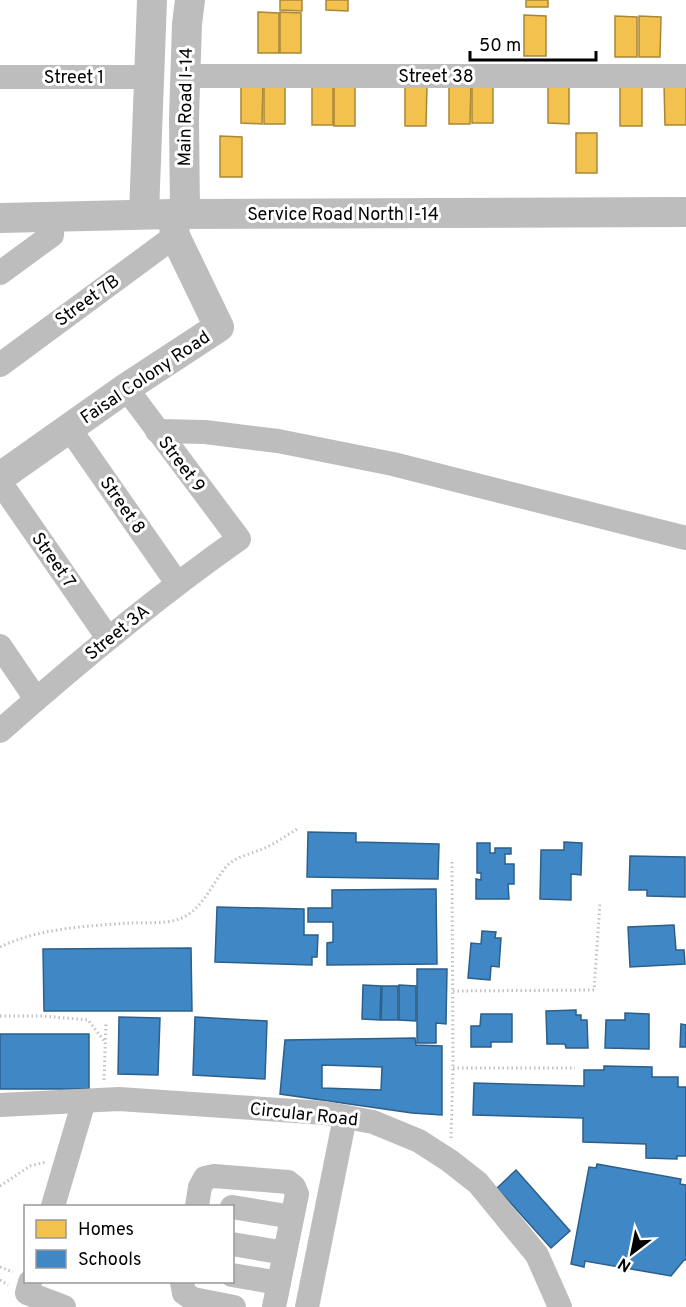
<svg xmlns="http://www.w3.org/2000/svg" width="686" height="1307" font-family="Overpass,sans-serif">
	<rect width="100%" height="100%" fill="#fff"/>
	<!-- homes -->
	<g fill="#f2c14e" stroke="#a98737" stroke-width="1.5">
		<path d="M 280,0 L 302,0 L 302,11 L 280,10 Z"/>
		<path d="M 326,0 L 348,0 L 348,11 L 326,10 Z"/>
		<rect x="526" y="0" width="22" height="7"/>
		<path d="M 258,12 L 279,13 L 279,53 L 258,53 Z"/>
		<path d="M 280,12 L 301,13 L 301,53 L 280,53 Z"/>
		<path d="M 524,15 L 546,16 L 546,56 L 524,56 Z"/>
		<path d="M 615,16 L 637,17 L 637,57 L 615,57 Z"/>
		<path d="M 639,16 L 661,17 L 660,57 L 639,57 Z"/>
		<path d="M 241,83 L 263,84 L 262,124 L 241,123 Z"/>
		<path d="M 264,83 L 285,84 L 285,124 L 264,124 Z"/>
		<path d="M 449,83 L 471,84 L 470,124 L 449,124 Z"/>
		<rect x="472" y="83" width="21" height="40"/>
		<path d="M 548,83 L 569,83 L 569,124 L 548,123 Z"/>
		<path d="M 664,84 L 686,85 L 686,125 L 665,125 Z"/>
		<rect x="312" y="85" width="21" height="40"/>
		<path d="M 334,85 L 355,86 L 355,126 L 334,126 Z"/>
		<path d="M 405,85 L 427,86 L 426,126 L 405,126 Z"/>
		<path d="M 620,85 L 642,86 L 642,126 L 620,126 Z"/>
		<rect x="576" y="133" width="21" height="40"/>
		<path d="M 220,136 L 242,137 L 242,177 L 220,177 Z"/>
	</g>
	<!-- schools -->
	<g fill="#3f88c5" stroke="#2c5f8a" stroke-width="1.5" fill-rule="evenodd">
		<path d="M 308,832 L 356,833 L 356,842 L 439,844 L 438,879 L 307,877 Z"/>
		<path d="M 564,842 L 582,843 L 581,875 L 571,874 L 571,900 L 540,899 L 541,850 L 564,850 Z"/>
		<path d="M 477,843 L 490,843 L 490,853 L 495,853 L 495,848 L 511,848 L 511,854 L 505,854 L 505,864 L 514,864 L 514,884 L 508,884 L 509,899 L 476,899 L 476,879 L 481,880 L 481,873 L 477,873 Z"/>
		<path d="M 630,856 L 685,857 L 685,897 L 647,896 L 647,890 L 629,890 Z"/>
		<path d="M 436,889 L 437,964 L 327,965 L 327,943 L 333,942 L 333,922 L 308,922 L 308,908 L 332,908 L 332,890 Z"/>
		<path d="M 217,907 L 304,909 L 304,935 L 318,935 L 317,957 L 312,957 L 312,965 L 215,962 Z"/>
		<path d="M 674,925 L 676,950 L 684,950 L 685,964 L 630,967 L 628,927 Z"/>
		<path d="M 482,931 L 496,932 L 495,938 L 501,938 L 499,967 L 491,966 L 490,980 L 468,978 L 471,943 L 481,944 Z"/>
		<path d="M 191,948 L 192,1011 L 44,1011 L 43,949 Z"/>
		<path d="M 417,969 L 447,969 L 446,1024 L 436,1023 L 436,1043 L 417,1043 Z"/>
		<path d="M 363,985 L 381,986 L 380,1020 L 362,1019 Z"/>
		<path d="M 399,985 L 416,986 L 416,1021 L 399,1020 Z"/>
		<path d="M 382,986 L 398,986 L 398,1020 L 381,1020 Z"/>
		<path d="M 576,1010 L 576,1015 L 581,1015 L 581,1020 L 587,1020 L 588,1048 L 566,1048 L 565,1044 L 547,1044 L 546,1011 Z"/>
		<path d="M 625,1013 L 649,1014 L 649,1049 L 605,1048 L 606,1020 L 625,1020 Z"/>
		<path d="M 481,1014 L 512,1014 L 512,1042 L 491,1042 L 491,1047 L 471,1047 L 471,1026 L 480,1026 Z"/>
		<path d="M 119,1017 L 160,1018 L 158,1075 L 118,1074 Z"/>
		<path d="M 195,1017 L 267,1021 L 265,1079 L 193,1075 Z"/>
		<path d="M 681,1024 L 686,1025 L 686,1047 L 680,1047 Z"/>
		<rect x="0" y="1034" width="89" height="55"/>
		<path d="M 415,1038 L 416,1045 L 442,1046 L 442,1115 L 412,1113 L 280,1094 L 285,1040 ZM 322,1065 L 382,1067 L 381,1090 L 322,1088 Z"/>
		<path d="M 604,1066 L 652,1067 L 652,1077 L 678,1077 L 678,1087 L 686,1087 L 686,1156 L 677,1156 L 677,1159 L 646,1158 L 646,1144 L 583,1142 L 583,1118 L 473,1115 L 474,1083 L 584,1086 L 584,1070 L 604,1070 Z"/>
		<path d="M 597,1164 L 681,1179 L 680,1184 L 686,1185 L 686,1260 L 684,1260 L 671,1276 L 585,1261 L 584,1267 L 571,1264 L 589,1167 L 596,1168 Z"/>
		<path d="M 516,1170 L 570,1231 L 551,1248 L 497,1188 Z"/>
	</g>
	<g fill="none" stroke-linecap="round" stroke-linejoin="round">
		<!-- path -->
		<g stroke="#c2c2c2" stroke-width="3" stroke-dasharray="1.5 3" stroke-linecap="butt">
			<path d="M 0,947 C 39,928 87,926 130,923 C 144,922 162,924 176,920 C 201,913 210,887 225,868 C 235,856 252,854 265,848 C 276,843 287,835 297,829"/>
			<path d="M 453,991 L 594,990 L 600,903"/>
			<path d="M 0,1016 L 43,1016 L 88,1020 L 105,1042"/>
			<path d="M 453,1068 L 575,1068"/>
			<path d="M 104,1080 L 106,1023"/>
			<path d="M 451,1138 L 453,1068 L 452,859"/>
			<path d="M 0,1186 L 30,1166 L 46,1162"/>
			<path d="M 0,1267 L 13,1272"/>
			<path d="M 0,1280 L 8,1285"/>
		</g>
		<!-- minor -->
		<g stroke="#bdbdbd" stroke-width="24">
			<path d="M 185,76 L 686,76"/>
			<path d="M 0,77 L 148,77"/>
			<path d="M 0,273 L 52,235 L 53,217"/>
			<path d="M 0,365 L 175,236"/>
			<path d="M 69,428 L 177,583"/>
			<path d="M 157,431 L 205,432 L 278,441 L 393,464 L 686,538"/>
			<path d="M 0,482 L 108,638"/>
			<path d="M 0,646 L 36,699"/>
			<path d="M 0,731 C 77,663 155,598 239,539 L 126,388"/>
			<path d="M 0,1105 L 119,1099 L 325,1113 L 373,1122 L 419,1141 L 450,1161 L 478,1183 L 537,1255 L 560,1307"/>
			<path d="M 53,1206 L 84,1101"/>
			<path d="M 197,1206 L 200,1187 L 205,1178 L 214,1176 L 288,1182 L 294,1187 L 297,1194 L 274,1307"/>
			<path d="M 232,1207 L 292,1217"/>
			<path d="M 232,1244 L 285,1253"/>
			<path d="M 232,1275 L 279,1283"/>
			<path d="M 30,1282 L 27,1293 L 64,1307"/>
			<path d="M 182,1282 L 184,1293 L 193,1299 L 234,1307"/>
			<path d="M 307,1307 L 345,1117"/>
		</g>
		<!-- major -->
		<g stroke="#bdbdbd" stroke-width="30">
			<path d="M 144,214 L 152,0"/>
			<path d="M 185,214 L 184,118 L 187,24 L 190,0"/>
			<path d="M 0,218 L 173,214 L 686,212"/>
			<path d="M 0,477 L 126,388 L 219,327 L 175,236 L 173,214"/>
		</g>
	</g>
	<g text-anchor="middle" stroke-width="6" stroke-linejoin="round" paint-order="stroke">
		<!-- street labels -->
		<g font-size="18" fill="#000" stroke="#fff">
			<text x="436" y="82">Street 38</text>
			<text x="74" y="83">Street 1</text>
			<text transform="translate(185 107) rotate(-89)" y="6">Main Road I-14</text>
			<text x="343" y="220">Service Road North I-14</text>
			<text transform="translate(87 300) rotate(-36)" y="6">Street 7B</text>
			<text transform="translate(145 377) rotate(-34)" y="6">Faisal Colony Road</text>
			<text transform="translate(182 464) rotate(53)" y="6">Street 9</text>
			<text transform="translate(123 505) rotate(55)" y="6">Street 8</text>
			<text transform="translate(54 560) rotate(55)" y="6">Street 7</text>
			<text transform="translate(117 632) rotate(-39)" y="6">Street 3A</text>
			<text transform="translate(304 1114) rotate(6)" y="6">Circular Road</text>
		</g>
	</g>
	<!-- legend -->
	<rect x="24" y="1205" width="210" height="78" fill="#ffffff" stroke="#999999" stroke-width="1.5"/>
	<rect x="36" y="1220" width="30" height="18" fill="#f2c14e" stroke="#999999" stroke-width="1.5"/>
	<text x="78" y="1235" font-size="18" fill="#000000">Homes</text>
	<rect x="36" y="1250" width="30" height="18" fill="#3f88c5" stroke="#999999" stroke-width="1.5"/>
	<text x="78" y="1265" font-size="18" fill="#000000">Schools</text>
	<!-- north arrow -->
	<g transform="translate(632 1253) rotate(212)" stroke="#ffffff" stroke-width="4.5" paint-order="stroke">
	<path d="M0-4.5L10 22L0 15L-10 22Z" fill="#000000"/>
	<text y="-9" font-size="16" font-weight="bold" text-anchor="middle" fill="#000000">N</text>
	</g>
	<!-- scale -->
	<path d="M470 51v9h126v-9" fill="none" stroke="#000000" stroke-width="3"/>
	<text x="479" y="51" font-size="18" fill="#000000" stroke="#ffffff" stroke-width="4.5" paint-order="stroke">50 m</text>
</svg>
